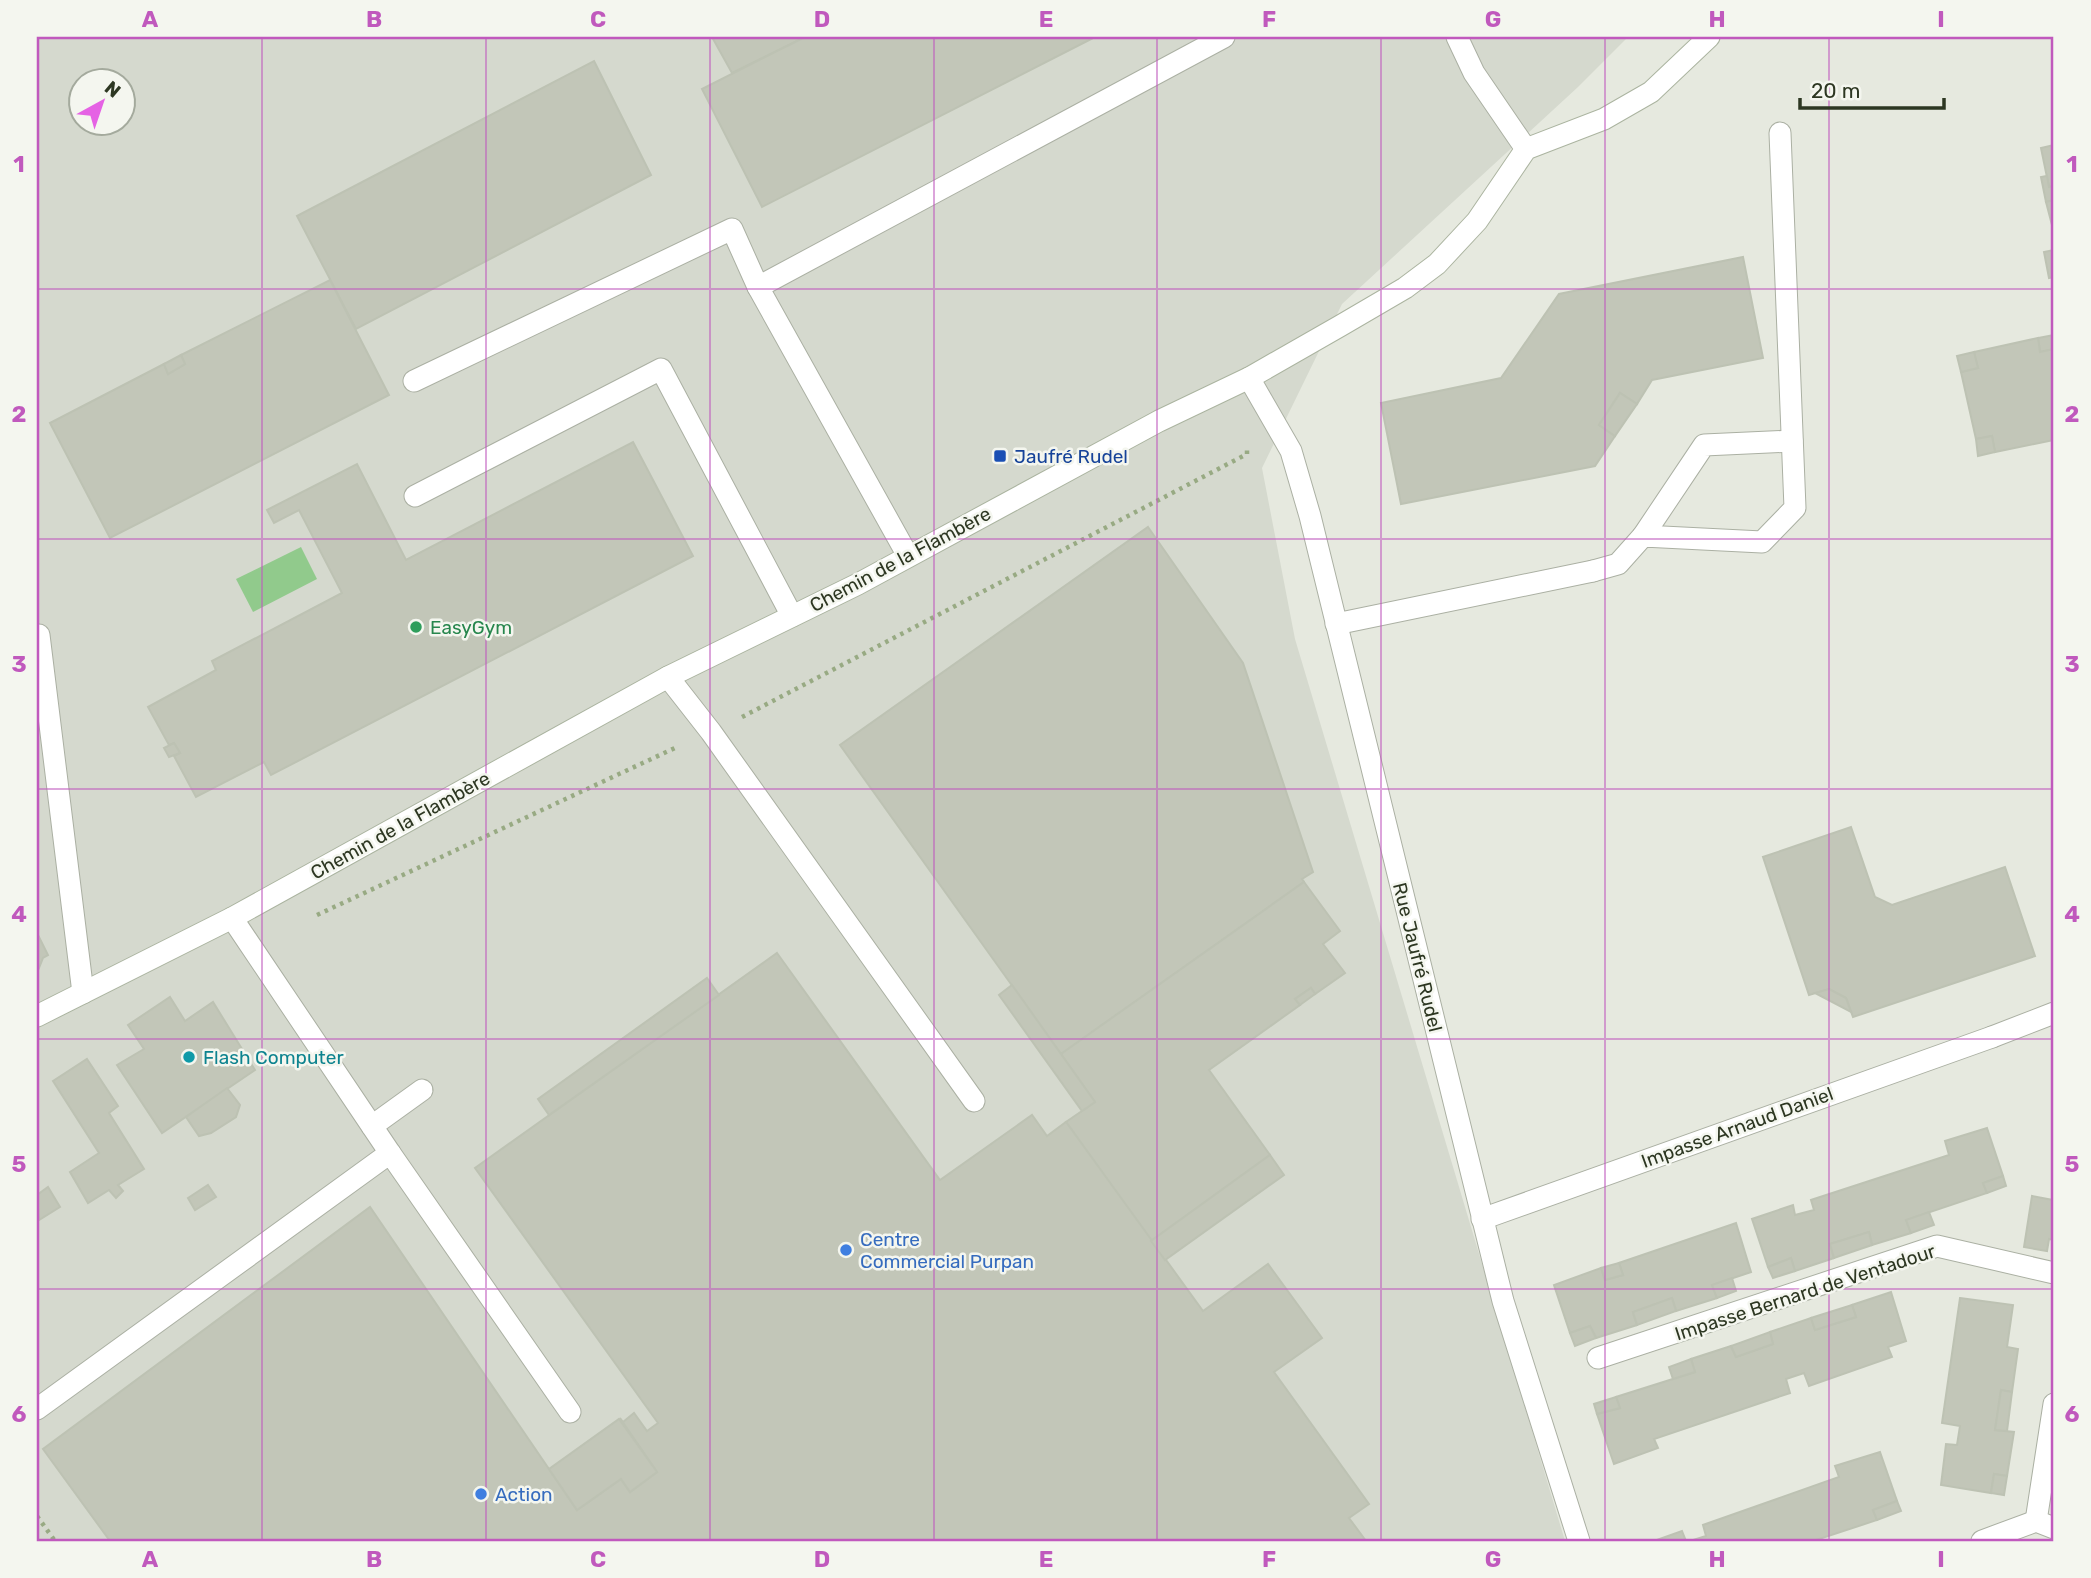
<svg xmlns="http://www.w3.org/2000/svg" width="2091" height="1578" font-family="Rubik,sans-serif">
	<rect width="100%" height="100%" fill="#e6e9df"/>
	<!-- built -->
	<path fill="#d5d9ce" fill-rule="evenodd" d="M 37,37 L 1628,37 L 1578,87 L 1342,304 L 1262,468 L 1295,639 L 1565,1541 L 37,1541 ZM 80,80 L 122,80 L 122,122 L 80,122 Z"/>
	<!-- water -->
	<path fill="#91ca8c" d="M 301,547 L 317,579 L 253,612 L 236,579 Z"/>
	<!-- building -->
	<g fill="#c2c6b8" stroke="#bdc2b3" stroke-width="2">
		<path d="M 712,37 L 805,37 L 732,73 Z"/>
		<path d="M 805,37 L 1095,37 L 762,207 L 702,89 Z"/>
		<path d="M 594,61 L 651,175 L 356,329 L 297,216 Z"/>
		<path d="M 2054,145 L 2054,186 L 2049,187 L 2041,148 Z"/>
		<path d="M 2047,176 L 2049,187 L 2054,186 L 2054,200 L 2046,202 L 2041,177 Z"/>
		<path d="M 2054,200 L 2054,225 L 2052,225 L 2046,202 Z"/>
		<path d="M 2054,250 L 2054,277 L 2049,278 L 2044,252 Z"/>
		<path d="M 1743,257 L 1763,358 L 1652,380 L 1637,404 L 1620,393 L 1599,425 L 1615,436 L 1595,466 L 1401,504 L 1381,403 L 1501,378 L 1559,294 Z"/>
		<path d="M 330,280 L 389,395 L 110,538 L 50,423 L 164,364 L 168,374 L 185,364 L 181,355 Z"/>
		<path d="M 2054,335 L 2054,349 L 2040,352 L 2038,338 Z"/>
		<path d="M 2038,338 L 2040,352 L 2054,349 L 2054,440 L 1995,452 L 1992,436 L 1976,439 L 1961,372 L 1978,368 L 1974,352 Z"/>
		<path d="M 1974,352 L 1978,368 L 1961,372 L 1957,356 Z"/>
		<path d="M 181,355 L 185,364 L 168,374 L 164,364 Z"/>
		<path d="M 1620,393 L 1637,404 L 1615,436 L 1599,425 Z"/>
		<path d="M 1992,436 L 1995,452 L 1978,456 L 1976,439 Z"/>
		<path d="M 633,442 L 693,556 L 271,775 L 264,762 L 196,797 L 174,756 L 180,753 L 174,743 L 169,745 L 148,707 L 216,670 L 212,661 L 342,593 L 299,510 L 274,523 L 267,510 L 357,464 L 406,560 Z"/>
		<path d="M 1148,527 L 1243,663 L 1313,872 L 1302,879 L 1304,882 L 1061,1054 L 840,745 Z"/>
		<path d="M 174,743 L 180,753 L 169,757 L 164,748 Z"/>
		<path d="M 1851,827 L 1875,897 L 1892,905 L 2005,867 L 2035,956 L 1853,1017 L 1846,998 L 1829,989 L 1809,995 L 1763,857 Z"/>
		<path d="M 1304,882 L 1340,931 L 1323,944 L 1345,973 L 1315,994 L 1311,988 L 1295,999 L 1300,1005 L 1209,1070 L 1270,1155 L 1151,1241 L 1066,1122 L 1095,1102 L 1061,1054 Z"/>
		<path d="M 37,933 L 48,955 L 43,958 L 37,973 Z"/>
		<path d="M 777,953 L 940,1180 L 1032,1115 L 1047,1136 L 1066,1122 L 1203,1311 L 1268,1264 L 1322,1338 L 1274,1372 L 1369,1504 L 1349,1518 L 1366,1541 L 110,1541 L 43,1449 L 370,1207 L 577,1510 L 621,1479 L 630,1492 L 657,1472 L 620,1418 L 623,1422 L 634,1413 L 647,1431 L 658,1423 L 475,1168 Z"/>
		<path d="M 707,978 L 719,995 L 549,1115 L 538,1099 Z"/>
		<path d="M 1012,985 L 1095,1102 L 1082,1111 L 999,995 Z"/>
		<path d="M 1311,988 L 1315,994 L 1300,1005 L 1295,999 Z"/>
		<path d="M 1829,989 L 1846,998 L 1851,1012 L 1815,993 Z"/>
		<path d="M 170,997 L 185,1021 L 213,1002 L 255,1070 L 162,1133 L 117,1065 L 144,1049 L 128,1025 Z"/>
		<path d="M 87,1059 L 118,1106 L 109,1113 L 144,1169 L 118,1185 L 123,1191 L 116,1198 L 109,1190 L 88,1203 L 70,1172 L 99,1153 L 53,1081 Z"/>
		<path d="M 227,1088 L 240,1105 L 236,1117 L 211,1133 L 199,1136 L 186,1117 Z"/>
		<path d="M 1987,1128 L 2003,1176 L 1983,1183 L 1987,1193 L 1906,1220 L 1911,1233 L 1872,1245 L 1869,1232 L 1830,1244 L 1834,1258 L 1795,1271 L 1791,1258 L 1768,1267 L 1752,1219 L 1793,1205 L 1795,1215 L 1814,1210 L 1811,1200 L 1949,1155 L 1945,1141 Z"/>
		<path d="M 1270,1155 L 1284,1175 L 1165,1260 L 1151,1241 Z"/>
		<path d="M 2003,1176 L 2006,1186 L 1987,1193 L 1983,1183 Z"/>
		<path d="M 208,1185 L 216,1197 L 195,1210 L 188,1198 Z"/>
		<path d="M 48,1187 L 60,1207 L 39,1220 L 37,1195 Z"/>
		<path d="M 2054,1194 L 2054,1240 L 2049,1239 L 2047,1251 L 2024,1247 L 2032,1196 L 2053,1200 Z"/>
		<path d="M 1929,1212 L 1934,1225 L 1911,1233 L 1906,1220 Z"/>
		<path d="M 1736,1223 L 1751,1272 L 1712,1285 L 1717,1298 L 1676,1311 L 1672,1298 L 1633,1312 L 1637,1325 L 1596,1338 L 1590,1326 L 1570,1333 L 1554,1285 L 1601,1268 L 1605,1280 L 1623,1275 L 1619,1263 Z"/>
		<path d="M 1869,1232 L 1872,1245 L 1834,1258 L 1830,1244 Z"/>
		<path d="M 1791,1258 L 1795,1271 L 1773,1278 L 1768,1267 Z"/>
		<path d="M 1619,1263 L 1623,1275 L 1605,1280 L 1601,1268 Z"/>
		<path d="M 1732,1278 L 1736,1291 L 1717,1298 L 1712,1285 Z"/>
		<path d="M 1891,1292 L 1906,1341 L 1888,1347 L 1892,1357 L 1809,1386 L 1804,1373 L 1786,1379 L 1790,1393 L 1654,1439 L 1658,1448 L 1614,1464 L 1597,1414 L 1620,1408 L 1616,1397 L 1695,1372 L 1691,1359 L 1731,1346 L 1736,1357 L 1773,1344 L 1770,1332 L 1811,1318 L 1815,1330 L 1856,1317 L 1852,1305 Z"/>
		<path d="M 1672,1298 L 1676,1311 L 1637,1325 L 1633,1312 Z"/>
		<path d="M 1960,1298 L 2013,1305 L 2007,1347 L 2018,1349 L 2012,1392 L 2001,1390 L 1995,1430 L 2014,1432 L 2007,1476 L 1994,1474 L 1991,1493 L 1941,1485 L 1946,1444 L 1957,1445 L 1960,1426 L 1942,1423 Z"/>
		<path d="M 1852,1305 L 1856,1317 L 1815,1330 L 1811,1318 Z"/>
		<path d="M 1590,1326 L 1596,1338 L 1575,1346 L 1570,1333 Z"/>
		<path d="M 1770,1332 L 1773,1344 L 1736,1357 L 1731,1346 Z"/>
		<path d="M 1691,1359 L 1695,1372 L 1673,1379 L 1669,1367 Z"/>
		<path d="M 2001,1390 L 2012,1392 L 2007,1431 L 1995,1430 Z"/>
		<path d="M 1616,1397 L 1620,1408 L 1597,1414 L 1594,1404 Z"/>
		<path d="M 619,1419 L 657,1472 L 630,1492 L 621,1479 L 577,1510 L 549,1469 Z"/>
		<path d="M 1880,1452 L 1897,1501 L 1873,1510 L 1877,1520 L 1813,1541 L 1690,1541 L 1706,1536 L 1703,1525 L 1839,1477 L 1835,1466 Z"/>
		<path d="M 1994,1474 L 2007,1476 L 2004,1495 L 1991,1493 Z"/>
		<path d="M 1897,1501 L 1901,1511 L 1877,1520 L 1873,1510 Z"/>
		<path d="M 1682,1531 L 1686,1541 L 1654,1541 Z"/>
	</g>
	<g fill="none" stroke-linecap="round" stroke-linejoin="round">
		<defs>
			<g id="lane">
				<path d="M 414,381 L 732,229 L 758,287"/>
				<path d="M 415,496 L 661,369 L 792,616"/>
				<path d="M 1643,536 L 1704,445 L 1792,441"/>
				<path d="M 908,556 L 758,287 L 1224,37"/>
				<path d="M 1593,571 L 1618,564 L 1643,536 L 1762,542 L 1795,508 L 1780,133"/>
				<path d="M 668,677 L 711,732 L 974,1101"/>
				<path d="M 232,918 L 390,1153"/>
				<path d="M 1992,1037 L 2054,1013"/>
				<path d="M 372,1126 L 422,1090"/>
				<path d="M 37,1409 L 390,1153 L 570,1412"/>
			</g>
			<g id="street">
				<path d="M 1457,37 L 1474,73 L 1526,149"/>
				<path d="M 1249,378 L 1291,451 L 1310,516 L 1503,1301 L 1579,1541"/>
				<path d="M 1336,624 L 1593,571"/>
				<path d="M 39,635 L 83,993"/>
				<path d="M 1482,1219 L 1992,1037"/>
				<path d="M 1598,1358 L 1937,1246 L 2054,1273"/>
				<path d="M 2036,1521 L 2054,1404"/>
				<path d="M 1982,1541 L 2036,1521 L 2054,1528"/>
			</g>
			<path id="secondary" d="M 37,1016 L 232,918 L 668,677 L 858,584 L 1159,421 L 1249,378 L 1340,326 L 1405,288 L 1437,264 L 1477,221 L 1526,149 L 1604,119 L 1651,92 L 1709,37"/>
		</defs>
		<!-- lane casing -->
		<use href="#lane" stroke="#abb0a3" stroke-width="23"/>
		<!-- street casing -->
		<use href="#street" stroke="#abb0a3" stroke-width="23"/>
		<!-- secondary casing -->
		<use href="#secondary" stroke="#abb4a0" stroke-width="23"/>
		<!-- path -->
		<g stroke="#98aa83" stroke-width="4.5" stroke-dasharray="3.5 5" stroke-linecap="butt">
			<path d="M 742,717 L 1247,454 L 1247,448"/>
			<path d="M 317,915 L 677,747"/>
			<path d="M 37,1516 L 55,1541"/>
		</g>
		<!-- lane -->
		<use href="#lane" stroke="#fff" stroke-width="21"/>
		<!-- street -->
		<use href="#street" stroke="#fff" stroke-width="21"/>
		<!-- secondary -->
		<use href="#secondary" stroke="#fff" stroke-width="21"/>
	</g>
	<!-- grid -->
	<path fill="none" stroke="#c059bd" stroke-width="2" stroke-opacity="0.55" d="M 262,37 L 262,1541M 486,37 L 486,1541M 710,37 L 710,1541M 934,37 L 934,1541M 1157,37 L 1157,1541M 1381,37 L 1381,1541M 1605,37 L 1605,1541M 1829,37 L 1829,1541M 37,289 L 2054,289M 37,539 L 2054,539M 37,789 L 2054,789M 37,1039 L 2054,1039M 37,1289 L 2054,1289"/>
	<!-- markers -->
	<rect fill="#1a4fb4" stroke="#f4f6ef" stroke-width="2.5" x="993" y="449" width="14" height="14" rx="3.5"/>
	<circle fill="#2e9e5b" stroke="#f4f6ef" stroke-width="2.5" cx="416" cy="627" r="7"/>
	<circle fill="#0f9aa8" stroke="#f4f6ef" stroke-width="2.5" cx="189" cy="1057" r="7"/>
	<g fill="#3f7fe0" stroke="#f4f6ef" stroke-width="2.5">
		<circle cx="846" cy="1250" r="7"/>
		<circle cx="481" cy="1494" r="7"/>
	</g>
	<g text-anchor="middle" stroke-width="5" stroke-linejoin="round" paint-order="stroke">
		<!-- transit labels -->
		<g font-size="19" fill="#164399" stroke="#f4f6ef" text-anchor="start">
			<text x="1014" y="463">Jaufré Rudel</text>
		</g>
		<!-- street labels -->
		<g font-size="19" fill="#2d3722" stroke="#f4f6ef">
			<text transform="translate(900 559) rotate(-28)" y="7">Chemin de la Flambère</text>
			<text transform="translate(400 825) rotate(-29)" y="7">Chemin de la Flambère</text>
			<text transform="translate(1418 957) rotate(76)" y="7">Rue Jaufré Rudel</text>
			<text transform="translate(1737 1127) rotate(-20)" y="7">Impasse Arnaud Daniel</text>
			<text transform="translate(1805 1292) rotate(-18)" y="7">Impasse Bernard de Ventadour</text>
		</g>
		<!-- leisure labels -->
		<g font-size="19" fill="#27864d" stroke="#f4f6ef" text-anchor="start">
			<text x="430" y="634">EasyGym</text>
		</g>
		<!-- culture labels -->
		<g font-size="19" fill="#0d838f" stroke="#f4f6ef" text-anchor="start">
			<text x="203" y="1064">Flash Computer</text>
		</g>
		<!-- shop labels -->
		<g font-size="19" fill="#366cbe" stroke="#f4f6ef" text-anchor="start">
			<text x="860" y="1246">Centre<tspan x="860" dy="22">Commercial Purpan</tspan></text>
			<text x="495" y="1501">Action</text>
		</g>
	</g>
	<!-- border -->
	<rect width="2091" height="1578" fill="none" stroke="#f4f6ef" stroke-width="77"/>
	<!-- north arrow -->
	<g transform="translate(102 102) rotate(40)"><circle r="33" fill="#f4f6ef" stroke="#a4aa9d" stroke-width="2"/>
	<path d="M0-5L12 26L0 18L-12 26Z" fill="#e562e4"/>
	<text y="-10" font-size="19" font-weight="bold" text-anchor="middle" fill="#2d3722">N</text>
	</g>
	<!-- scale -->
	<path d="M1800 98v10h144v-10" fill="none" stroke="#2d3722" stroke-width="3.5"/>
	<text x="1811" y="98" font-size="21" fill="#2d3722" stroke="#f4f6ef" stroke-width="5" paint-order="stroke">20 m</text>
	<rect x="38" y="38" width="2014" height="1502" fill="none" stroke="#c059bd" stroke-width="2.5"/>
	<g font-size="23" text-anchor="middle" font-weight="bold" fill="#c059bd">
		<text x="150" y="27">A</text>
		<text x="374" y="27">B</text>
		<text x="598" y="27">C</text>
		<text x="822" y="27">D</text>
		<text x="1046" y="27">E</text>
		<text x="1269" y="27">F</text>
		<text x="1493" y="27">G</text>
		<text x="1717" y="27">H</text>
		<text x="1941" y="27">I</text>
		<text x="19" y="172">1</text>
		<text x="2072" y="172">1</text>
		<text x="19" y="422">2</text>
		<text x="2072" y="422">2</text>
		<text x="19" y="672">3</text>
		<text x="2072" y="672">3</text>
		<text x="19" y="922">4</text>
		<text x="2072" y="922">4</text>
		<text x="19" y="1172">5</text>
		<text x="2072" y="1172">5</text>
		<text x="19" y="1422">6</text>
		<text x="2072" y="1422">6</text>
		<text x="150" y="1567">A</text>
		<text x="374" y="1567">B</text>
		<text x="598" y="1567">C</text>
		<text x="822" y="1567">D</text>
		<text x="1046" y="1567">E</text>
		<text x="1269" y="1567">F</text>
		<text x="1493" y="1567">G</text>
		<text x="1717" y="1567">H</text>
		<text x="1941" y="1567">I</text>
	</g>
</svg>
